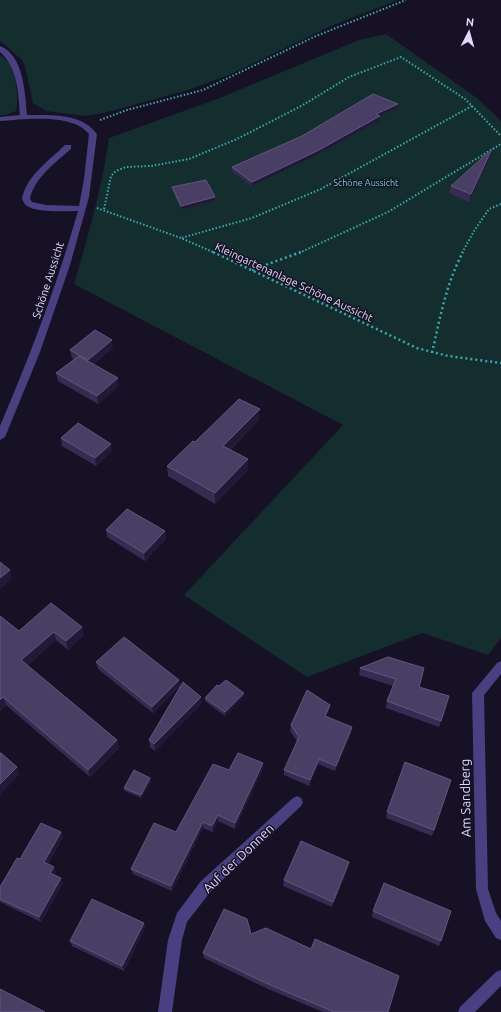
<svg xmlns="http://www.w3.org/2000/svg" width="501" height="1012" font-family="Ubuntu,sans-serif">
	<rect width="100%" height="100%" fill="#171125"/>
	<!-- green -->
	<g fill="#142d2f">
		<path d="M 0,0 L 398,0 L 331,26 L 229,75 L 188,90 L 104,113 L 84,116 L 46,111 L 33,103 L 25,66 L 21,59 L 0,41 Z"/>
		<path d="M 386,34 L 477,98 L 501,121 L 501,638 L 488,655 L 422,633 L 307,677 L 184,595 L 343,425 L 74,284 C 88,236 102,188 109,138 L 217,99 L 359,40 Z"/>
		<path d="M 0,55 C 3,57 7,60 10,63 C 16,73 19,101 16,111 L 6,115 L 0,115 Z"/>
	</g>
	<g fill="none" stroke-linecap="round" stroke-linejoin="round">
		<!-- path-far1 -->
		<g stroke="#39aaaf" stroke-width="2" stroke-dasharray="1.5 2" stroke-linecap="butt">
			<path d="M 472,106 L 501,136"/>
			<path d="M 100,120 L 127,110 L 203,90 L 316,36 L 406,0"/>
			<path d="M 97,208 L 181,238 L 215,253"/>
			<path d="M 104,209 L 111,176 L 116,171 L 126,167 L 151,166 L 189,159 L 237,139 L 303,105 L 349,77 L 401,57 L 465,99 L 472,106 L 321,189 L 252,218 L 181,238"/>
			<path d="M 299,253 L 388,212 L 501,144"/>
			<path d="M 462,253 L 474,231 L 489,209 L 501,204"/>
		</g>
		<!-- path -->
		<g stroke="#39aaaf" stroke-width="2.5" stroke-dasharray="2 3" stroke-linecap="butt">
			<path d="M 213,252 L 417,348 L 448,356 L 501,363"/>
			<path d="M 252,270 L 301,252"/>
			<path d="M 432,353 C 440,318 446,284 463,252"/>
		</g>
		<!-- minor -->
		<g fill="#494081" fill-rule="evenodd">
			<path d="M 0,46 C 24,55 25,94 27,115 C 51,115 82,113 97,134 L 89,197 L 70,265 L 40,352 L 5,437 L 0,440 L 0,426 C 30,356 57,285 78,211 C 65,211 38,213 27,206 C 25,205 23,201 22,199 C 26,176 50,160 65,145 L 71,145 L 71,149 C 56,162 34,178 30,199 L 32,202 L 46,205 L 79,206 L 84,179 L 89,134 C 73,113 24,119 0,121 L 0,117 L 20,115 C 18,92 18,68 0,52 Z"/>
			<path d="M 501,661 L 501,674 L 484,695 L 488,889 L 496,913 L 501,921 L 501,940 L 496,938 L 485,921 L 476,889 L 472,693 L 497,663 Z"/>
			<path d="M 297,796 L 301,798 L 303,802 L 301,806 L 211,891 L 187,922 L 182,940 L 172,1012 L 158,1012 L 168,940 L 177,913 L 201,881 L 293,798 Z"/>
			<path d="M 501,970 L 501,986 L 475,1012 L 458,1012 L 460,1007 L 496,972 Z"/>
		</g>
	</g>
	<!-- wall -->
	<g fill="#372b52">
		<path d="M 398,104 L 397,108 L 380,116 L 380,120 L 317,155 L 252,186 L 232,171 L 232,167 Z"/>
		<path d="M 491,156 L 469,202 L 449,193 L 451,186 Z"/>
		<path d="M 172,187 L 215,197 L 215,201 L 181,210 L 173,191 Z"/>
		<path d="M 113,348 L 94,364 L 119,386 L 98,404 L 58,381 L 56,373 L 74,359 L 72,358 L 70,350 Z"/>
		<path d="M 259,420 L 230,450 L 248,459 L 248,470 L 215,504 L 168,476 L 167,466 L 195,442 Z"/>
		<path d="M 61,438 L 112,451 L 96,466 L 62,446 Z"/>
		<path d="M 106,530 L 165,531 L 166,539 L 145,561 L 107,537 Z"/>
		<path d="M 82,627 L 84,635 L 68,650 L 56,640 L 27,666 L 117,740 L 119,748 L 90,777 L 6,705 L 0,711 L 19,631 Z"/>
		<path d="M 96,662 L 179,680 L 180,686 L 153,713 L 98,669 Z"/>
		<path d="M 360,668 L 423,675 L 419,687 L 447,703 L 439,727 L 386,708 L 387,701 L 393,686 L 359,675 Z"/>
		<path d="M 244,696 L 225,716 L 205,701 L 205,698 Z"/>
		<path d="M 202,703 L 155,751 L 150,747 L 149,740 Z"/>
		<path d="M 330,705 L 329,710 L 326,716 L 351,733 L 335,771 L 318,764 L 309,786 L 284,775 L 284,770 L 297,741 L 290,731 L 291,725 Z"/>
		<path d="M 263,763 L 263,769 L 235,829 L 218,821 L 213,832 L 203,828 L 172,891 L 133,874 L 131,869 L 176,832 L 229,770 Z"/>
		<path d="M 150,778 L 151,781 L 141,798 L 125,791 L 124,788 Z"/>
		<path d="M 451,780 L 432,836 L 386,818 L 387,812 Z"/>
		<path d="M 61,832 L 63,837 L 48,864 L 56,872 L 54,875 L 63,883 L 41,922 L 0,902 L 0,887 L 20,859 Z"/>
		<path d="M 349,862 L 348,868 L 332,907 L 283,886 L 284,880 Z"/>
		<path d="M 373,911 L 441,941 L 439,946 L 372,917 Z"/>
		<path d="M 144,923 L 145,928 L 124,971 L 72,946 L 70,941 Z"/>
		<path d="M 203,953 L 388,1012 L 323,1012 L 268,989 L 204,958 Z"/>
	</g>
	<!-- shaded-wall -->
	<g fill="#221938">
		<path d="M 398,104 L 397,108 L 375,118 L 376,114 Z"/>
		<path d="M 380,116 L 380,120 L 317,155 L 252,186 L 252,182 Z"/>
		<path d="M 492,149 L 491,156 L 469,202 L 471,194 Z"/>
		<path d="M 215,197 L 215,201 L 181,210 L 181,206 Z"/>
		<path d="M 112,340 L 113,348 L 89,368 L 88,360 Z"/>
		<path d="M 118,378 L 119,386 L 98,404 L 97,396 Z"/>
		<path d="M 260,409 L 259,420 L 223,456 L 223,446 Z"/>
		<path d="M 111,444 L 112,451 L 96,466 L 95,458 Z"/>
		<path d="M 248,459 L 248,470 L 215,504 L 215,493 Z"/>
		<path d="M 165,531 L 166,539 L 145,561 L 144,553 Z"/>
		<path d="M 10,570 L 12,579 L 0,589 L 0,578 Z"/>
		<path d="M 82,627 L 84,635 L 68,650 L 66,641 Z"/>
		<path d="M 54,632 L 56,640 L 24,669 L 21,660 Z"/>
		<path d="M 179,680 L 180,686 L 153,713 L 152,707 Z"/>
		<path d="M 244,693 L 244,696 L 225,716 L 225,712 Z"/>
		<path d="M 3,697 L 6,705 L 0,711 L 0,700 Z"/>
		<path d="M 201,697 L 202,703 L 155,751 L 154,744 Z"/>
		<path d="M 330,705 L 329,710 L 324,722 L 325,716 Z"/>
		<path d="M 352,727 L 351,733 L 335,771 L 336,766 Z"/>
		<path d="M 117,740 L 119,748 L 90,777 L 88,770 Z"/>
		<path d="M 319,759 L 318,764 L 309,786 L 310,780 Z"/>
		<path d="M 263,763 L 263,769 L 235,829 L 235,823 Z"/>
		<path d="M 17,767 L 20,774 L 0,795 L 0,784 Z"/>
		<path d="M 150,778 L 151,781 L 141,798 L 141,795 Z"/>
		<path d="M 218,815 L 218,821 L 213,832 L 212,826 Z"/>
		<path d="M 203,822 L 203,828 L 172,891 L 171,886 Z"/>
		<path d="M 61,832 L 63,837 L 46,867 L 44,862 Z"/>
		<path d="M 349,862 L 348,868 L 332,907 L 333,902 Z"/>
		<path d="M 54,867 L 56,872 L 52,879 L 50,873 Z"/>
		<path d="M 61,878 L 63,883 L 41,922 L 39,917 Z"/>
		<path d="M 144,923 L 145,928 L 124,971 L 122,966 Z"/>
	</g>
	<!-- building -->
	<g fill="#493e64" stroke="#61567c">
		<path d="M 373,94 L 398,104 L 376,114 L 380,116 L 317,151 L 252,182 L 232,167 L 302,136 Z"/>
		<path d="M 492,149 L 471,194 L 451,186 Z"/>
		<path d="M 206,180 L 215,197 L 181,206 L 172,187 Z"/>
		<path d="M 95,330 L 112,340 L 88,360 L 70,350 Z"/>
		<path d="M 79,356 L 118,378 L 97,396 L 56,373 Z"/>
		<path d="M 239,399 L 260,409 L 223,446 L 248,459 L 215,493 L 167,466 L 193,441 L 195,442 Z"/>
		<path d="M 78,423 L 111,444 L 95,458 L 61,438 Z"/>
		<path d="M 127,509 L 165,531 L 144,553 L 106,530 Z"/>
		<path d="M 0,562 L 10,570 L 0,578 Z"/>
		<path d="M 51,603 L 82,627 L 66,641 L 54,632 L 21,660 L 117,740 L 88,770 L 3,697 L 0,700 L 0,616 L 19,631 Z"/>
		<path d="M 124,637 L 179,680 L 152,707 L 96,662 Z"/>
		<path d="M 388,657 L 424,668 L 419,687 L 449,696 L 441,721 L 387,701 L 396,679 L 360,668 Z"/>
		<path d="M 226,680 L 244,693 L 225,712 L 205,698 L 217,685 L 219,686 Z"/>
		<path d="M 183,682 L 201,697 L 154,744 L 149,740 Z"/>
		<path d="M 307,690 L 330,705 L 325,716 L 352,727 L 336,766 L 319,759 L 310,780 L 284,770 L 299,737 L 291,725 Z"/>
		<path d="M 0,753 L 1,753 L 17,767 L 0,784 Z"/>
		<path d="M 238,753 L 263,763 L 235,823 L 218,815 L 212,826 L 203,822 L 171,886 L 131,869 L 154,823 L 176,832 L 213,764 L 229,770 Z"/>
		<path d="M 405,762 L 451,780 L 434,830 L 387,812 Z"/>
		<path d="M 134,770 L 150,778 L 141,795 L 124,788 Z"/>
		<path d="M 41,823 L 61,832 L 44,862 L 54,867 L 50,873 L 61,878 L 39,917 L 0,899 L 0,887 L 17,858 L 20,859 Z"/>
		<path d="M 301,841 L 349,862 L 333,902 L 284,880 Z"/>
		<path d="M 384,883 L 451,911 L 441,941 L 373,911 Z"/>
		<path d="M 92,899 L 144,923 L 122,966 L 70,941 Z"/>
		<path d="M 224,909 L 247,919 L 251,934 L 266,928 L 311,949 L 315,939 L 399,976 L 388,1012 L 334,1012 L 268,984 L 203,953 Z"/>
		<path d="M 0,989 L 45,1012 L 0,1012 Z"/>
	</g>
	<g text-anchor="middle" stroke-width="3" stroke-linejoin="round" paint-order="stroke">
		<!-- far-park labels -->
		<g font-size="9" fill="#69d7c7" stroke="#171125">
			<text x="366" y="186">Schöne Aussicht</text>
		</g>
		<!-- street labels -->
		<g font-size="11" fill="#e0d8fc" stroke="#171125">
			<text transform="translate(48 280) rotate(-72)" y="4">Schöne Aussicht</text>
			<text transform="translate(294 282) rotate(25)" y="4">Kleingartenanlage Schöne Aussicht</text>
		</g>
		<!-- near-street labels -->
		<g font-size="13" fill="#e0d8fc" stroke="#171125">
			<text transform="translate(465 798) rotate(-91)" y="5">Am Sandberg</text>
			<text transform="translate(238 858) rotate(-44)" y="5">Auf der Donnen</text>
		</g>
	</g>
	<!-- north arrow -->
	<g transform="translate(469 32) rotate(6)" stroke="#171125" stroke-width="3" paint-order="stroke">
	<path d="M0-3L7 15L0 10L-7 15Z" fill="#e0d8fc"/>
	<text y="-6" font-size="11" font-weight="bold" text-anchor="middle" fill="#e0d8fc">N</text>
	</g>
</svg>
